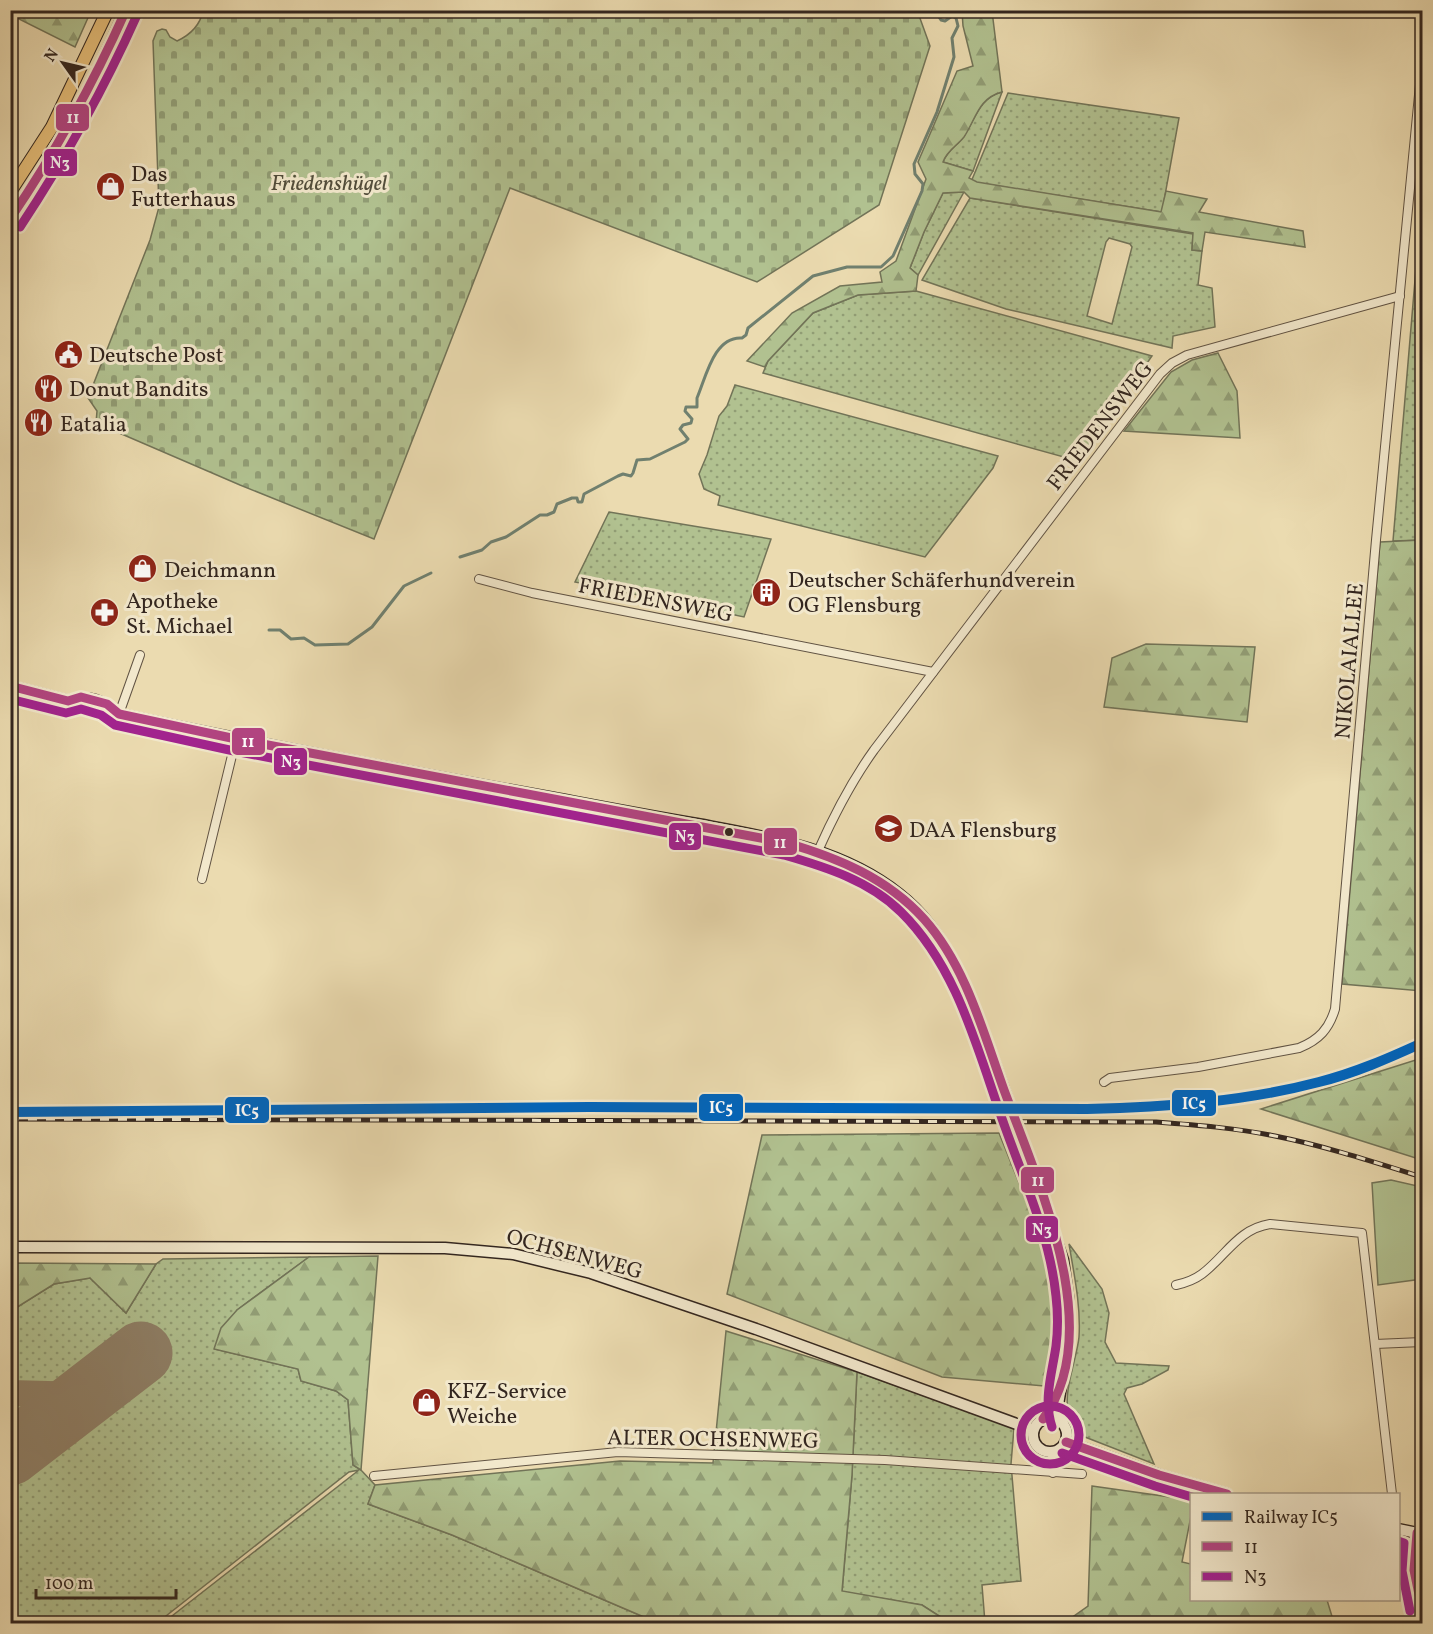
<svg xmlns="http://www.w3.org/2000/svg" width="1433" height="1634" font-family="Vollkorn,serif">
	<defs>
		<pattern id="grass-dots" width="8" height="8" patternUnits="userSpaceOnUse" patternTransform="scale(1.5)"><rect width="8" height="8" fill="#b1c190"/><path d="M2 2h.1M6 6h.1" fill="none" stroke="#919d75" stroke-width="1.8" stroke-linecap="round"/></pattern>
		<pattern id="forest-firs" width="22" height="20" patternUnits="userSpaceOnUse" patternTransform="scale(1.5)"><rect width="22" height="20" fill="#b1c190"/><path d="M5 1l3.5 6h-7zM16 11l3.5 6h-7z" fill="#919d75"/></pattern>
		<pattern id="cemetery-stones" width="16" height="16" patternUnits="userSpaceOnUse" patternTransform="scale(1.5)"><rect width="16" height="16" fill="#b1c190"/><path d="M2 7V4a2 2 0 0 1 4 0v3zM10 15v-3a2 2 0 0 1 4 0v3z" fill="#919d75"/></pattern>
	</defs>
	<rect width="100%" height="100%" fill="#ebdbb0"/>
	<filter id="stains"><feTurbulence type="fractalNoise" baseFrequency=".00333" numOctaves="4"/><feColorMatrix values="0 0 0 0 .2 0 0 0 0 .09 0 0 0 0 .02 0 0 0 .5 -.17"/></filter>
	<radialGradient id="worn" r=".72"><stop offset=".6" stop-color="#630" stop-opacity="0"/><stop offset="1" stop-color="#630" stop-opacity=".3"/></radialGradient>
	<!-- grass -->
	<g fill="url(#grass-dots)" stroke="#727458" stroke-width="1.5" fill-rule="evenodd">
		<path d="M 1002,92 L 973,171 L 943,162 C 948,150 957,146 964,136 C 976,118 979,98 1002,92 Z"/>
		<path d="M 1008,93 L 1179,118 L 1162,212 L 971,182 Z"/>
		<path d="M 964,192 L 918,275 L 910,268 L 924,232 L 943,193 Z"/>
		<path d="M 1422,197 L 1422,540 L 1393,541 Z"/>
		<path d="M 970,198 L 1193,234 L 1192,250 L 1202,251 L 1198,285 L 1212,288 L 1215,327 L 1173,336 L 1172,348 L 1006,309 L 922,280 ZM 1109,238 L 1130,244 L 1132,247 L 1112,324 L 1087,316 L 1106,242 Z"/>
		<path d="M 916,291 L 1152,356 L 1078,461 L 763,373 L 768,361 L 813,313 L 858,295 Z"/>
		<path d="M 735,385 L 998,456 L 993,468 L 925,557 L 718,505 L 720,496 L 704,489 L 699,474 L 707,455 L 719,416 L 727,406 Z"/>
		<path d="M 609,512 L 771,539 L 744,617 L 575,582 Z"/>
		<path d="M 1069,1244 L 1102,1289 L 1109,1313 L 1105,1342 L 1116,1363 L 1169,1366 L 1168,1370 L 1142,1384 L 1127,1388 L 1124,1394 L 1154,1464 L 1085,1437 C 1078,1431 1071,1424 1069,1415 C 1062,1393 1077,1359 1079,1337 C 1081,1306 1074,1274 1069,1244 Z"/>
		<path d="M 309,1257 L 237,1310 L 215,1349 L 298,1369 L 301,1381 L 336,1391 L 348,1400 L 353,1465 L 361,1470 L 375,1485 L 368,1504 L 452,1535 L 658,1623 L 163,1623 L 359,1470 L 349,1472 L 157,1623 L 11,1624 L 11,1311 L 54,1284 L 90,1278 L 126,1313 L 156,1264 L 163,1259 Z"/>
		<path d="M 857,1372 L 1014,1428 L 1011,1464 L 1021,1581 L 982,1585 L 985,1623 L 950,1623 L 922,1605 L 842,1592 L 852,1475 Z"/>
	</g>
	<!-- forest -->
	<g fill="url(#forest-firs)" stroke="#727458" stroke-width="1.5">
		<path d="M 10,11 L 11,10 L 91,11 L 75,47 L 11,15 Z"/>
		<path d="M 962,11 L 992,11 L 1002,92 C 978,98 976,119 964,137 C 957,146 947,150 943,162 L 973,171 L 969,178 L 977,182 L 1161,212 L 1166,191 L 1207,199 L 1199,212 L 1303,231 L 1305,247 L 1205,232 L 1202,251 L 1192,250 L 1193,233 L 970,198 L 964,192 L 943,193 L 924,232 L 910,268 L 918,275 L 916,291 L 858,295 L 813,313 L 768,361 L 765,367 L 747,361 L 792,313 L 840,286 L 882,282 L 880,272 L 896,261 L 926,179 L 918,162 L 957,71 L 973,66 L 963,26 Z"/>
		<path d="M 1218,353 L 1237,391 L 1240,438 L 1124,431 L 1171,372 L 1192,360 Z"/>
		<path d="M 1422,540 L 1422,991 L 1342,984 L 1380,542 Z"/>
		<path d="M 1146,644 L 1255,647 L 1247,722 L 1104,707 L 1112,658 Z"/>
		<path d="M 1422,1058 L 1422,1160 L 1261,1109 Z"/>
		<path d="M 999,1133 L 1050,1260 L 1056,1315 L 1044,1386 L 942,1377 L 727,1294 L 762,1135 Z"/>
		<path d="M 378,1256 L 361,1470 L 353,1465 L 348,1400 L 336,1391 L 301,1381 L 298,1369 L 214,1349 L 221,1328 L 237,1310 L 309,1257 Z"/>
		<path d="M 11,1263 L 156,1264 L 126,1313 L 90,1278 L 54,1284 L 11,1311 Z"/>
		<path d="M 726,1331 L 857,1372 L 852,1475 L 842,1591 L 922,1605 L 950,1623 L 658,1623 L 452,1535 L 368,1504 L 375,1485 L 620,1461 L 713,1463 Z"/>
		<path d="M 1092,1486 L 1191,1500 L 1191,1516 L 1182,1562 L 1191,1564 L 1192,1600 L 1327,1600 L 1334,1623 L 1064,1623 L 1088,1606 Z"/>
	</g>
	<!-- cemetery -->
	<path fill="url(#cemetery-stones)" stroke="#727458" stroke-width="1.5" d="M 203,11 L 917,10 L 930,46 L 879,205 L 757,282 L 510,188 L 374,539 L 240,485 L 96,423 L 97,411 L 88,398 L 150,240 L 159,207 L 153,41 L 157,31 L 162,29 L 166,30 L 170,37 L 177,41 C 190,35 200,25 203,11 Z"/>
	<!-- garden -->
	<path fill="#b1c190" stroke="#727458" stroke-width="1.5" d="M 1391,1180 L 1422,1187 L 1422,1279 L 1378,1285 L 1372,1183 Z"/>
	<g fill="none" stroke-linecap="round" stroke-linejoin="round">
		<!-- stream -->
		<g stroke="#70806f" stroke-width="3">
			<path d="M 460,557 L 482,550 L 491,542 L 506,537 L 540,515 L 547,515 L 554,512 L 557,504 L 572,498 L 577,498 L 578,502 L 582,502 L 584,494 L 618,476 L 623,474 L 631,476 L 633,473 L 637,460 L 650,459 L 685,442 L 688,439 L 680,429 L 683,425 L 691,423 L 692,419 L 685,411 L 686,407 L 697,407 L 697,398 C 706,377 714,336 742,338 L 746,335 L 748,328 L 813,276 L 847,267 L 881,267 L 893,256 L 922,191 L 923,184 L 915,174 L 914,164 L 937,112 L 954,57 L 952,38 L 958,26 L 956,18 L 952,16 L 945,21 L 941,20 L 939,17 L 941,10"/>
			<path d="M 269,630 L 280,630 L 291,639 L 304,638 L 315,645 L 348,644 L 372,627 L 404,586 L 431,573"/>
		</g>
		<!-- taxiway -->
		<path stroke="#8f8068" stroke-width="26" d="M 10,1393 L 86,1395"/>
		<!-- runway -->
		<path stroke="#8f8068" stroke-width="63" d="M 10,1454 L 141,1353"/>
		<defs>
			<g id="street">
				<path d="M 479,579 L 532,593 L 933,672"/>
				<path d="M 119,714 L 140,655"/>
				<path d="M 818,851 C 834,815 851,782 874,750 L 1160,374 L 1172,363 L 1187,355 L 1400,296"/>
				<path d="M 202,879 L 236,739"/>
				<path d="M 1104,1082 L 1110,1078 L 1198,1067 L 1299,1048 C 1319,1040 1329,1029 1335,1009 L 1376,540 L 1422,64"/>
				<path d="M 1176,1285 C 1185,1283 1194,1280 1202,1274 C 1226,1256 1238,1229 1270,1224 L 1362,1233 L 1392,1494"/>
				<path d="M 1375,1344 L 1422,1342"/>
				<path d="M 1052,1453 L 1053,1473"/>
				<path d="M 374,1476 L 618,1452 L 885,1460 L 1082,1474"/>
			</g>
			<g id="secondary">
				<path d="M 10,686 L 68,701 L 77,707 L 105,715 L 119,714 C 263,745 409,772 554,798 C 602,807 649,816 697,824 C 767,837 841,848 899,894 C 957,939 979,1022 1003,1087"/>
				<path d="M 68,701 C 88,694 103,701 119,714"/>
				<path d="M 1023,1144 L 1063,1260 L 1068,1297 L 1069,1337 L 1058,1405 L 1063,1423"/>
				<path d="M 10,1247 L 445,1248 L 513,1254 L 591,1273 L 756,1329 L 1033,1430"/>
				<circle cx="1050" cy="1435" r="17"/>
				<path d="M 1066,1442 L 1159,1475 L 1227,1494"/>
				<path d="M 1398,1529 L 1422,1534"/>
				<path d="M 1417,1533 L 1414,1570 L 1422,1609"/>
			</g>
			<g id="primary">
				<path d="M 10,192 L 52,127 L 108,10"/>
				<path d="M 10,220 C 56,154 94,84 126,10"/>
			</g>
		</defs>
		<!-- street casing -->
		<use href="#street" stroke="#615343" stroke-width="10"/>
		<!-- secondary casing -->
		<use href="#secondary" stroke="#33261f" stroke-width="13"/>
		<!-- primary casing -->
		<use href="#primary" stroke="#33261f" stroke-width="14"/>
		<!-- street -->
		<use href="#street" stroke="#f2e8cc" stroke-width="8"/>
		<!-- secondary -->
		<use href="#secondary" stroke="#f2e8cc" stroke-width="10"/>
		<!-- primary -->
		<use href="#primary" stroke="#e6be78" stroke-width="12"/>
		<defs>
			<g id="rail">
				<path d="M 226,1110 L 265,1111"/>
				<path d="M 10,1119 L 1156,1122 C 1196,1125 1236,1128 1275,1136 C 1325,1146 1374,1162 1422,1177"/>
			</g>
		</defs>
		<!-- rail casing -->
		<use href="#rail" stroke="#33261f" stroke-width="5"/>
		<!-- rail -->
		<use href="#rail" stroke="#f2e8cc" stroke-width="3" stroke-dasharray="9" stroke-linecap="butt"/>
		<defs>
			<path id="secondary-bridge" d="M 1003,1087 L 1023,1144"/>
		</defs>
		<!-- secondary-bridge casing -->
		<use href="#secondary-bridge" stroke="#33261f" stroke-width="13" stroke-linecap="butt"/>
		<!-- secondary-bridge -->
		<use href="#secondary-bridge" stroke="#f2e8cc" stroke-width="10"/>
		<defs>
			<g id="bus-1">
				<path d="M 10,219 C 55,153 93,84 126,10"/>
				<path d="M 10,686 L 68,701 L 81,697 L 107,704 L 119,714 L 236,739 L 787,843 C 838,858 887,878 924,919 C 966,966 983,1032 1004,1090 C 1037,1180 1108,1331 1043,1419"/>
				<path d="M 1066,1442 L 1159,1475 L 1227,1494"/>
				<path d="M 1417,1533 L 1414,1570 L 1422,1609"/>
			</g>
			<g id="bus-2">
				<path d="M 20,227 C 65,159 104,89 137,15"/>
				<path d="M 10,699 L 66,713 L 81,709 L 101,715 L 115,725 L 234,751 L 784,855 C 826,867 870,881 901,912 C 959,969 978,1053 1005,1127 C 1025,1183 1050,1237 1056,1296 C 1058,1313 1058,1330 1056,1346 C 1052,1374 1043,1399 1052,1427"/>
				<circle cx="1050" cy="1435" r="29"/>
				<path d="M 1062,1453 L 1155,1486 L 1192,1497"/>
				<path d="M 1398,1541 L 1404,1543 L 1402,1571 L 1410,1611"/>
			</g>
		</defs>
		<!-- bus-1 casing -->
		<use href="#bus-1" stroke="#f2e8cc" stroke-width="14"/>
		<!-- bus-2 casing -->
		<use href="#bus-2" stroke="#f2e8cc" stroke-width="14"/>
		<!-- bus-1 -->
		<use href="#bus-1" stroke="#b24481" stroke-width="9"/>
		<!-- bus-2 -->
		<use href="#bus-2" stroke="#a2238e" stroke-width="9"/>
		<defs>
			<path id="rail-1" d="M 10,1112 L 589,1107 L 1087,1109 C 1165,1107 1243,1102 1319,1082 C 1355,1073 1389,1058 1422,1043"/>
		</defs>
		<!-- rail-1 casing -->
		<use href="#rail-1" stroke="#f2e8cc" stroke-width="15"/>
		<!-- rail-1 -->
		<use href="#rail-1" stroke="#0065bd" stroke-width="10"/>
	</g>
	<!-- icons -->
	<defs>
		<symbol id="shop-disc" viewBox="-11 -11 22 22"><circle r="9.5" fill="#8f2418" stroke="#f2e8cc"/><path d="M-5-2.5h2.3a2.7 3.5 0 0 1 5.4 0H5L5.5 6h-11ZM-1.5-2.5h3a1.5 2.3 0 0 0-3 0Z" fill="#fff"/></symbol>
		<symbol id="civic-disc" viewBox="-11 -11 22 22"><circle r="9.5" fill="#8f2418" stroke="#f2e8cc"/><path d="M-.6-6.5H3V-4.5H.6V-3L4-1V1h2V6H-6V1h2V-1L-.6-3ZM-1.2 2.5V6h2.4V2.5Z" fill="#fff"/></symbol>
		<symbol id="restaurant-disc" viewBox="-11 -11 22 22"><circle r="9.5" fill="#8f2418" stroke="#f2e8cc"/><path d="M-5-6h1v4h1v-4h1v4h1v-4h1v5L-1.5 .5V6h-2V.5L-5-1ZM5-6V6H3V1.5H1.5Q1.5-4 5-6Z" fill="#fff"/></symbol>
		<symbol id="building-disc" viewBox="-11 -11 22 22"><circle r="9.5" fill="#8f2418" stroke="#f2e8cc"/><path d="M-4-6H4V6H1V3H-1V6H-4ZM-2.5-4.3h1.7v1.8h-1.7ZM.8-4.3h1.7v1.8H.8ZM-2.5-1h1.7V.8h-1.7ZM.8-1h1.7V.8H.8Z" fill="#fff"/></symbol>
		<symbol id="pharmacy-disc" viewBox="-11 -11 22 22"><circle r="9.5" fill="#8f2418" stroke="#f2e8cc"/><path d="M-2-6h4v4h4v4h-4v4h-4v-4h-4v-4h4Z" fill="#fff"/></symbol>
		<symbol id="school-disc" viewBox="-11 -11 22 22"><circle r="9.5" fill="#8f2418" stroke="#f2e8cc"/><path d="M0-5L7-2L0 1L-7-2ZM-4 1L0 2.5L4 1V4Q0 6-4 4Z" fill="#fff"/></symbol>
	</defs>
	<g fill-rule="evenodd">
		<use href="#shop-disc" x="94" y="170" width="33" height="33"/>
		<use href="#civic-disc" x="52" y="338" width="33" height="33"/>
		<use href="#restaurant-disc" x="32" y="372" width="33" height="33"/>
		<use href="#restaurant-disc" x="22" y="406" width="33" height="33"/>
		<use href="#shop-disc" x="126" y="552" width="33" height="33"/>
		<use href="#building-disc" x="750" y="576" width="33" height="33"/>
		<use href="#pharmacy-disc" x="88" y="596" width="33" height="33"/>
		<use href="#school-disc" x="872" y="812" width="33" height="33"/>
		<use href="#shop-disc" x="410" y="1386" width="33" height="33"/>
	</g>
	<!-- markers -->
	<circle fill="#33261f" stroke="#f2e8cc" stroke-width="2" cx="729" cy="832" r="5"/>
	<g text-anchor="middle" stroke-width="6" stroke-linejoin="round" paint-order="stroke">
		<!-- poi labels -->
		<g font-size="22" fill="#33261f" stroke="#f2e8cc" text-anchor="start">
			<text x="131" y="181">Das<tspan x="131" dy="25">Futterhaus</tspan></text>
			<text x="89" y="362">Deutsche Post</text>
			<text x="69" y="396">Donut Bandits</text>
			<text x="60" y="431">Eatalia</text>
			<text x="164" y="577">Deichmann</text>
			<text x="788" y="587">Deutscher Schäferhundverein<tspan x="788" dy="25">OG Flensburg</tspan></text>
			<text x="126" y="608">Apotheke<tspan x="126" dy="25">St. Michael</tspan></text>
			<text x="909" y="837">DAA Flensburg</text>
			<text x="447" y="1398">KFZ-Service<tspan x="447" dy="25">Weiche</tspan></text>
		</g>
		<!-- park labels -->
		<g font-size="22" font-style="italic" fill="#524d3b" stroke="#f2e8cc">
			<text x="329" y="190">Friedenshügel</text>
		</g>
		<!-- street labels -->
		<g font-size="22" fill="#33261f" stroke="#f2e8cc">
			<text transform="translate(1099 425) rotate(-52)" y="8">FRIEDENSWEG</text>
			<text transform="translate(656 599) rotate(11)" y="8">FRIEDENSWEG</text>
			<text transform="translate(1348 661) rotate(-85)" y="8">NIKOLAIALLEE</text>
			<text transform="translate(575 1253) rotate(15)" y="8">OCHSENWEG</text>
			<text transform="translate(713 1438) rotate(1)" y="8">ALTER OCHSENWEG</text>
		</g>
	</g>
	<g stroke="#f2e8cc" stroke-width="2">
		<rect x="55" y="103" width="35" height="29" rx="6" fill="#b24481"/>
		<rect x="43" y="148" width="35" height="29" rx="6" fill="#a2238e"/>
		<rect x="231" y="727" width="35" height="29" rx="6" fill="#b24481"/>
		<rect x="273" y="747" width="35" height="29" rx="6" fill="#a2238e"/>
		<rect x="668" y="822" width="34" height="29" rx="6" fill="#a2238e"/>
		<rect x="763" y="827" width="35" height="29" rx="6" fill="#b24481"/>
		<rect x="1171" y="1089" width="46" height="28" rx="6" fill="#0065bd"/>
		<rect x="698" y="1093" width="46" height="29" rx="6" fill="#0065bd"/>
		<rect x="224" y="1096" width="46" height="28" rx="6" fill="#0065bd"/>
		<rect x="1020" y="1166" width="35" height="28" rx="6" fill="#b24481"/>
		<rect x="1025" y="1215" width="34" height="28" rx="6" fill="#a2238e"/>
	</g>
	<g font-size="16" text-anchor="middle" font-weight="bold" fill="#fff">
		<text x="73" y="123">11</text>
		<text x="60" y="168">N3</text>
		<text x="248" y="747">11</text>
		<text x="291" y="767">N3</text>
		<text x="685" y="842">N3</text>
		<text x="780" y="848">11</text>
		<text x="1194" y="1109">IC5</text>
		<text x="721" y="1113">IC5</text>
		<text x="247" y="1116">IC5</text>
		<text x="1038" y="1186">11</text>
		<text x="1042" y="1235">N3</text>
	</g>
	<!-- margin -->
	<rect width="1433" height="1634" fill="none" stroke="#ebdbb0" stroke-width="36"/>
	<rect x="12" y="12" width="1409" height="1610" fill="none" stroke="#33261f" stroke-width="3"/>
	<rect x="18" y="18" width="1397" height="1598" fill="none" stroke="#33261f" stroke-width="1.5"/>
	<!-- legend -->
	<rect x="1190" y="1493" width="210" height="108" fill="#f2e8cc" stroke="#a69a87" stroke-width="1.5"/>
	<rect x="1202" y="1512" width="30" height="9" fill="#0065bd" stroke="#a69a87" stroke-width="1.5"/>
	<text x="1244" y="1523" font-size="18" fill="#33261f">Railway IC5</text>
	<rect x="1202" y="1542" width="30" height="9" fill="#b24481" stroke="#a69a87" stroke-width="1.5"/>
	<text x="1244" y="1553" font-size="18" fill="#33261f">11</text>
	<rect x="1202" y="1572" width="30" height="9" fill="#a2238e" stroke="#a69a87" stroke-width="1.5"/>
	<text x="1244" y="1583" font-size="18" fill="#33261f">N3</text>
	<!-- north arrow -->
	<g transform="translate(63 63) rotate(304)" stroke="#f2e8cc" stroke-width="4.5" paint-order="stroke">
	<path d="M0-4.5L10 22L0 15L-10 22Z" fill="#33261f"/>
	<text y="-9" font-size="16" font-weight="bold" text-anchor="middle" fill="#33261f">N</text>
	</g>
	<!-- scale -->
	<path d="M36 1589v9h140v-9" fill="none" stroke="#33261f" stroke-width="3"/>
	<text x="45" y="1589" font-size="18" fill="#33261f" stroke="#f2e8cc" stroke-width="4.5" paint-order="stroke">100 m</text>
	<rect width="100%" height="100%" filter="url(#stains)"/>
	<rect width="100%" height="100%" fill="url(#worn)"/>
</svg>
